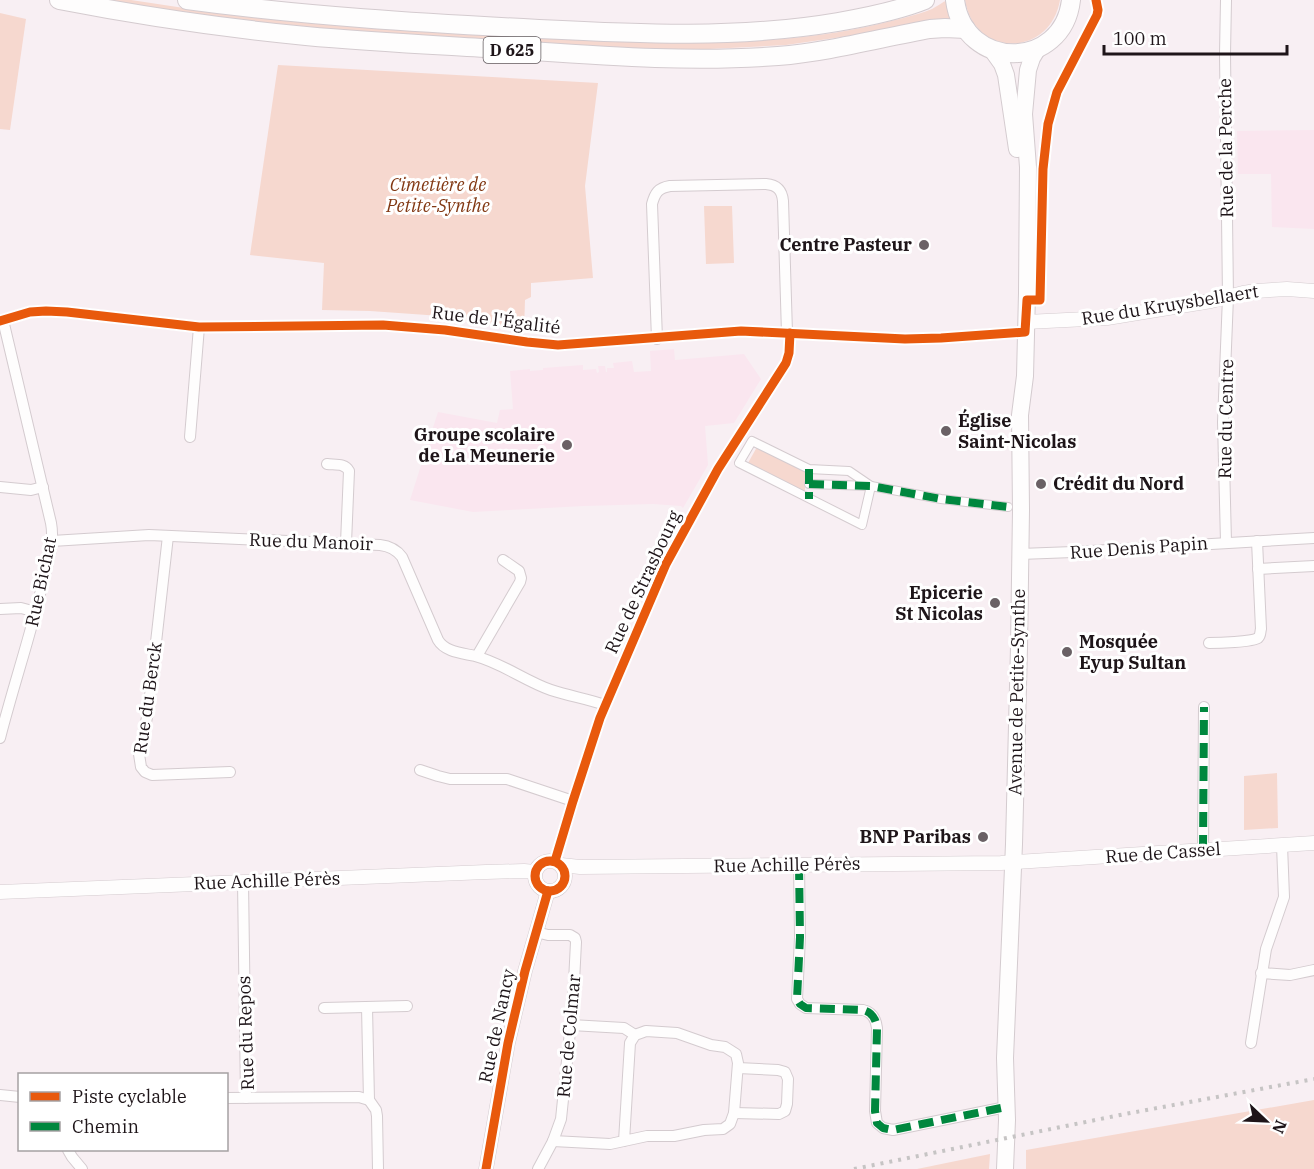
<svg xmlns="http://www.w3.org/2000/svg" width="1314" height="1169" font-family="'IBM Plex Serif',serif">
	<rect width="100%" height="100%" fill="#f8eff3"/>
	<!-- built -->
	<g fill="#fae6ef">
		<path d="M 1314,130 L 1314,229 L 1272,227 L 1271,174 L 1238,174 L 1237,131 Z"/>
		<path d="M 674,349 L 675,360 L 744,354 L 761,379 L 734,423 L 705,426 L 708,465 L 683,508 L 681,506 L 653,504 L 584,506 L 473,512 L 410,500 L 438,412 L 497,423 L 500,410 L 513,409 L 510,371 L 530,369 L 530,371 L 543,370 L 543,368 L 583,365 L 583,370 L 596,369 L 597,373 L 599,372 L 598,366 L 605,366 L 606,372 L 607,372 L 607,368 L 614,368 L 613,363 L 632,361 L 634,372 L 651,371 L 650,351 Z"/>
	</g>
	<!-- green -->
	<g fill="#f6d8cf">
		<path d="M 99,0 L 131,0 L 184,8 L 708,41 C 767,42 825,37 883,23 C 899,19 917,15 932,9 C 938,6 942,2 948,0 L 948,10 L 953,21 L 786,45 L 709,49 L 644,49 L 348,33 L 231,21 Z"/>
		<path d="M 965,0 L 1060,0 C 1050,58 974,58 965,0 Z"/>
		<path d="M 0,13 L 26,19 L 10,130 L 0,129 Z"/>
		<path d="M 278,65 L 598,83 L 585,186 L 593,278 L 531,283 L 531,297 L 525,300 L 524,331 L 441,316 L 370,311 L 322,310 L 324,263 L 250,255 Z"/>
		<path d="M 704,206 L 732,206 L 734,263 L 706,264 Z"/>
		<path d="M 757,447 L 805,472 L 805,492 L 748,463 Z"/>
		<path d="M 1277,773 L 1278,828 L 1244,830 L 1244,776 Z"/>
		<path d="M 1314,1100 L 1314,1169 L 1026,1169 L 1026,1150 Z"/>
		<path d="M 990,1154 L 989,1169 L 917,1169 Z"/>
	</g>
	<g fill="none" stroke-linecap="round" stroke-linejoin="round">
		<defs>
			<g id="pedestrian">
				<path d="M 752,441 L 809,469 L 849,471 L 871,486 L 862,525 L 739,463 Z"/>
				<path d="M 809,484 L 871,486 L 941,499 L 1008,507"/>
			</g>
			<g id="minor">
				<path d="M 1226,0 L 1225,54 L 1228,297 L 1223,422 L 1226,542"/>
				<path d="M 0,321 L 30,312 L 46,311 L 67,312 L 199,327 L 383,325 L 445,330 L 527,342 L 558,345 L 741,331 L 905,339 L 941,338 L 1025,332"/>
				<path d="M 657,339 L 652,204 C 655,193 658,188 670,186 L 766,184 C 777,185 782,190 783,201 L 787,333"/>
				<path d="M 190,437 L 199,327"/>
				<path d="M 327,464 C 335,465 345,463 349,471 L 346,543"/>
				<path d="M 0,487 L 31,490 L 43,487"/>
				<path d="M 168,536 L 148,713 L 139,754 L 141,767 L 145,772 L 152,775 L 230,772"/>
				<path d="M 52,541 L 149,535 L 380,545 C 389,546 396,549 402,557 L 438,640 C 445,652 462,653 475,656 C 502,663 525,681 551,690 C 569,696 588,699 605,705"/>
				<path d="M 1020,554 L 1073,552 L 1314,538"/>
				<path d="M 1258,569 L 1314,566"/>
				<path d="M 0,609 L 21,608 L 36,612"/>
				<path d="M 1209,643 C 1218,643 1252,642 1258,638 C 1261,635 1260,632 1261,629 L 1257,541"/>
				<path d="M 477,656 L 520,582 L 521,578 L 519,571 L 503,560"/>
				<path d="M 0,738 C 13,687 30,637 42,586 C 47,565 55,544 51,523 L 3,320"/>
				<path d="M 420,770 L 438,776 L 450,779 L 507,779 L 573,801"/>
				<path d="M 1203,850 L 1204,707"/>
				<path d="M 555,861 L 573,801 L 600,718 L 666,564 L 718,469 L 786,363 L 789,353 L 790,333"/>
				<path d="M 799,865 L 800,937 L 797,999 L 800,1004 L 806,1008 L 863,1010 C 872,1012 876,1019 877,1028 L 875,1111 L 877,1123 L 883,1128 L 893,1130 L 1006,1107"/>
				<path d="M 243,882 L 246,1098"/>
				<path d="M 536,932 L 548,935 L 570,935 L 575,938 L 576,942 L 573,1002 L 561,1119 L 553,1141 L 538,1169"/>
				<path d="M 1261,973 L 1290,975 L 1314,970"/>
				<path d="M 367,1007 L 369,1100 L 376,1110 L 377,1116 L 378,1169"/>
				<path d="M 324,1008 L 407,1006"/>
				<path d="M 571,1025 L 624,1028 L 635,1035"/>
				<path d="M 1251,1043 L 1266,949 L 1284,897 L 1282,845"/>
				<path d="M 0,1095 L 20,1097"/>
				<path d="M 226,1098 L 359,1097 L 369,1100"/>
				<path d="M 734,1113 L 779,1114 L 785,1111 L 787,1104 L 788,1079 L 785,1072 L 778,1070 L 738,1068"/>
				<path d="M 553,1141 L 610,1144 L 647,1136 L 674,1136 L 704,1130 L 723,1129 L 730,1124 L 734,1113 L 738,1063 L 736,1054 L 725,1047 L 711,1045 L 677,1033 L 646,1031 L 635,1035 L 630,1043 L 624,1141"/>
				<path d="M 68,1150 L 72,1157 L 82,1169"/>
			</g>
			<g id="tertiary">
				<path d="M 1026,322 L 1107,318 L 1211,301 L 1243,293 L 1256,291 L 1287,289 L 1314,291"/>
				<circle cx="550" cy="876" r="15"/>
				<path d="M 561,865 L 580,867 L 1001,863 L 1314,843"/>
				<path d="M 0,892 L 486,872 L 524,871 L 535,872"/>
				<path d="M 486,1169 L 508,1043 L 525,971 L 548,891"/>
			</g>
			<g id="secondary">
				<path d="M 992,50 L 1002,64 L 1006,75 L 1017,149"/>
				<path d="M 1005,1169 L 1007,1120 L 1005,1058 L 1014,844 L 1019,647 L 1021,510 L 1020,415 L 1025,376 L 1027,293 L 1028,167 L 1024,114 L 1028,70 L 1032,58 L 1038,48"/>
			</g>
			<path id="primary" d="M 955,0 C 964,71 1063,71 1071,0"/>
			<g id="trunk">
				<path d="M 59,0 C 141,16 223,28 306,36 C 371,42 436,45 501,49 C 593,55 686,63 778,56 C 829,52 880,38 930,29 L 945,28 L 966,29"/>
				<path d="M 187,0 C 304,16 422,23 539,29 C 639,34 739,39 838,22 C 867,17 898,11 925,0"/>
			</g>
		</defs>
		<!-- pedestrian casing -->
		<use href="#pedestrian" stroke="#d4cbcf" stroke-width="10"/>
		<!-- minor casing -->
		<use href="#minor" stroke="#d4cbcf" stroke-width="12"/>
		<!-- tertiary casing -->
		<use href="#tertiary" stroke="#d4cbcf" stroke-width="15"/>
		<!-- secondary casing -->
		<use href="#secondary" stroke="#d4cbcf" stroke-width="18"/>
		<!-- primary casing -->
		<use href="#primary" stroke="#d4cbcf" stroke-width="20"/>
		<!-- trunk casing -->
		<use href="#trunk" stroke="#d4cbcf" stroke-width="20"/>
		<!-- pedestrian -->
		<use href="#pedestrian" stroke="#fefdfd" stroke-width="8"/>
		<!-- minor -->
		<use href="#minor" stroke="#fefdfd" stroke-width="10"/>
		<!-- tertiary -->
		<use href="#tertiary" stroke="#fefdfd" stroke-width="14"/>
		<!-- secondary -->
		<use href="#secondary" stroke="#fefdfd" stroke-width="16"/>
		<!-- primary -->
		<use href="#primary" stroke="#fefdfd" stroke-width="18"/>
		<!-- trunk -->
		<use href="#trunk" stroke="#fefdfd" stroke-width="18"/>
		<!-- rail -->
		<path stroke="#c6c4c4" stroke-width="4" stroke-dasharray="3 6" stroke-linecap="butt" d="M 854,1169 L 1125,1114 L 1314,1079"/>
		<!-- quiet -->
		<g stroke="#00873e" stroke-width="8" stroke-dasharray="15 8" stroke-linecap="butt">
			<path d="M 809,469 L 809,499"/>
			<path d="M 809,484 L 871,486 L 941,499 L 1008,507"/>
			<path d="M 1203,850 L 1204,707"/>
			<path d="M 799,865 L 800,937 L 797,999 L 800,1004 L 806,1008 L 863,1010 C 872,1012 876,1019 877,1028 L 875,1111 L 877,1123 L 883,1128 L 893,1130 L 1006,1107"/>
		</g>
		<defs>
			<g id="cycleway">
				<path d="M 0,321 L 30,312 L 46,311 L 67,312 L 199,327 L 383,325 L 445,330 L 527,342 L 558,345 L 741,331 L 905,339 L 941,338 L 1025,332 L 1027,300 L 1040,300 L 1043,169 L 1048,124 L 1057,92 L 1097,15 L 1098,10 L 1096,0"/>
				<circle cx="550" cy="876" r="15"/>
				<path d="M 555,861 L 573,801 L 600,718 L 666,564 L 718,469 L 786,363 L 789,353 L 790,333"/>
				<path d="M 486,1169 L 508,1043 L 525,971 L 548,891"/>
			</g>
		</defs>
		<!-- cycleway casing -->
		<use href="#cycleway" stroke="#fff" stroke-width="13"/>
		<!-- cycleway -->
		<use href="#cycleway" stroke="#e8590c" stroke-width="9"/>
	</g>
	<!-- markers -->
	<g fill="#6a6165" stroke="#fff" stroke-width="2">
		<circle cx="924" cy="245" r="6"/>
		<circle cx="946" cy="431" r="6"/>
		<circle cx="567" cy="445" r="6"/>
		<circle cx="1041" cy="484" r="6"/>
		<circle cx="995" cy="603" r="6"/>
		<circle cx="1067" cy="652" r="6"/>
		<circle cx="983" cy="837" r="6"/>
	</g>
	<g text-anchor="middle" stroke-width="6" stroke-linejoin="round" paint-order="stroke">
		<!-- shield labels -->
		<rect fill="#fff" stroke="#625b5e" stroke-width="1.5" x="483.5" y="37" width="57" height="26" rx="4.5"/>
		<g font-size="16" font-weight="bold" fill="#1e1519">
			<text x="512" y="56">D 625</text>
		</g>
		<!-- street labels -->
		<g font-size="18" fill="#1e1519" stroke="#fff">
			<text transform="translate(1226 148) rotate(-91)" y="6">Rue de la Perche</text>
			<text transform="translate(1170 305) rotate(-9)" y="6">Rue du Kruysbellaert</text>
			<text transform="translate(496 320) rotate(7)" y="6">Rue de l'Égalité</text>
			<text transform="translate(1226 419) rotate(-89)" y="6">Rue du Centre</text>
			<text transform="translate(311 542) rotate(2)" y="6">Rue du Manoir</text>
			<text transform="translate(1139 548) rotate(-4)" y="6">Rue Denis Papin</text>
			<text transform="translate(41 582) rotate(-78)" y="6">Rue Bichat</text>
			<text transform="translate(643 582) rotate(-65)" y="6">Rue de Strasbourg</text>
			<text transform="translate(1017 692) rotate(-89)" y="6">Avenue de Petite-Synthe</text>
			<text transform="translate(148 698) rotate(-82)" y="6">Rue du Berck</text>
			<text transform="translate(1163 853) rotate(-4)" y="6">Rue de Cassel</text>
			<text transform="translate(787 865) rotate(-1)" y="6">Rue Achille Pérès</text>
			<text transform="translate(267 881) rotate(-2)" y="6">Rue Achille Pérès</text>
			<text transform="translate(497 1026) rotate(-78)" y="6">Rue de Nancy</text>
			<text transform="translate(246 1033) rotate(-92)" y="6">Rue du Repos</text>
			<text transform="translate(569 1036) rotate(-85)" y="6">Rue de Colmar</text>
		</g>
		<!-- park labels -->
		<g font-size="18" font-style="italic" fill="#823813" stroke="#fff">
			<text x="438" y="191">Cimetière de<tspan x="438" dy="21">Petite-Synthe</tspan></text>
		</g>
		<!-- poi labels -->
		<g font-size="18" font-weight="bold" fill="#1e1519" stroke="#fff" text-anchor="end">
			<text x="912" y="251">Centre Pasteur</text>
			<text x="958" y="427" text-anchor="start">Église<tspan x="958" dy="21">Saint-Nicolas</tspan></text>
			<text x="555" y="441">Groupe scolaire<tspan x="555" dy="21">de La Meunerie</tspan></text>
			<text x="1053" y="490" text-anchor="start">Crédit du Nord</text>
			<text x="983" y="599">Epicerie<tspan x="983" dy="21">St Nicolas</tspan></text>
			<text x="1079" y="648" text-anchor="start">Mosquée<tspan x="1079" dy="21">Eyup Sultan</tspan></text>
			<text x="971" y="843">BNP Paribas</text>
		</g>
	</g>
	<!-- legend -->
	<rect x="18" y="1073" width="210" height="78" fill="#ffffff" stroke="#a5a1a3" stroke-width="1.5"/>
	<rect x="30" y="1092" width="30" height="9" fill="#e8590c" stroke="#a5a1a3" stroke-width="1.5"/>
	<text x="72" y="1103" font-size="18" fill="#1e1519">Piste cyclable</text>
	<rect x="30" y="1122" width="30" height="9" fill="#00873e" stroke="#a5a1a3" stroke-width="1.5"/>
	<text x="72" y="1133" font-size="18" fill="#1e1519">Chemin</text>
	<!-- north arrow -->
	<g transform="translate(1266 1121) rotate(113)" stroke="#ffffff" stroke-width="4.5" paint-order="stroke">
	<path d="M0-4.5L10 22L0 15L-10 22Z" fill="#1e1519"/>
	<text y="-9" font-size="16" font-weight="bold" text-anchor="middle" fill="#1e1519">N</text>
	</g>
	<!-- scale -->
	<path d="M1104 45v9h183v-9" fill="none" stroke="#1e1519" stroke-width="3"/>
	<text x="1113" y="45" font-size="18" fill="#1e1519" stroke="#ffffff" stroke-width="4.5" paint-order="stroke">100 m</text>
</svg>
